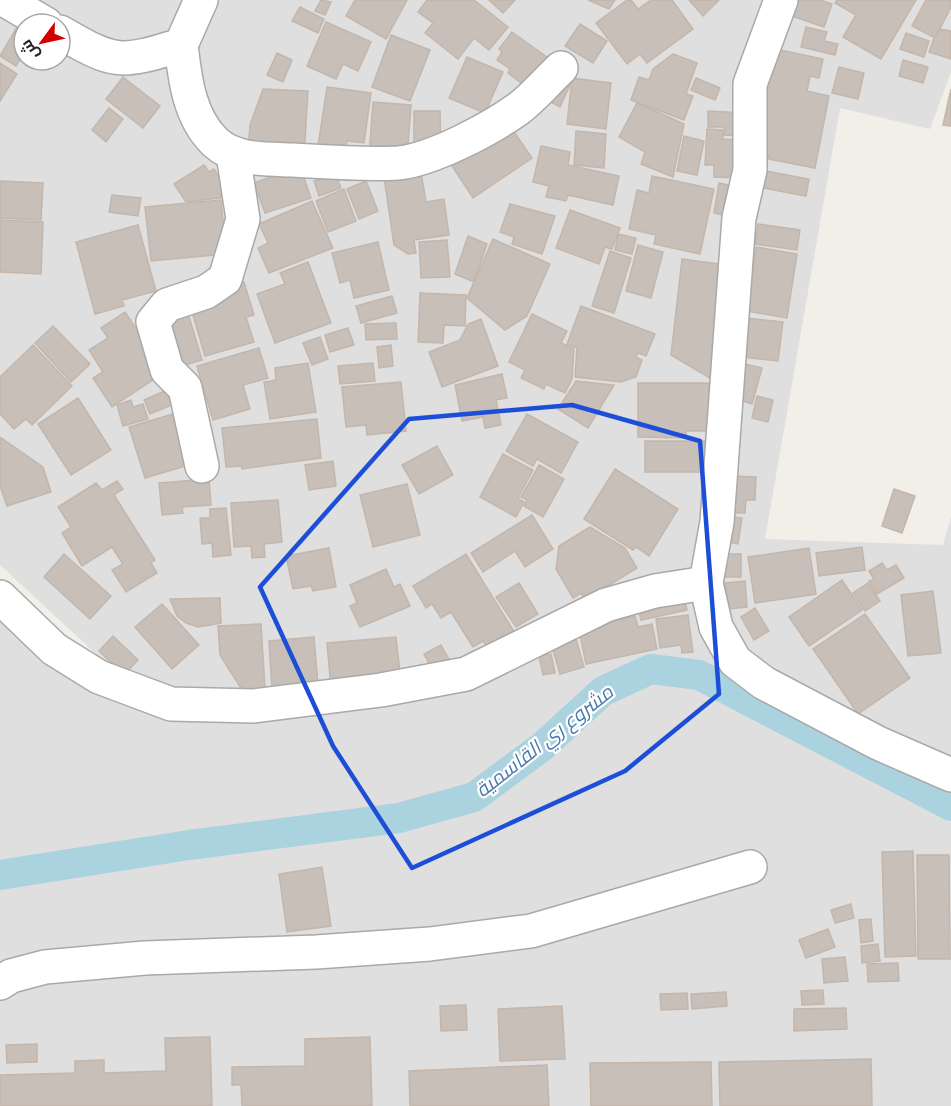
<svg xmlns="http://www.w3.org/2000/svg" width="951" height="1106" font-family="Montserrat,Cairo,sans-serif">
	<rect width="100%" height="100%" fill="#f2efe9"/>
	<!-- residential -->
	<path fill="#e0dfdf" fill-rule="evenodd" d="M 0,0 L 951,0 L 951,72 L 930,129 L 840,108 L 765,539 L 943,545 L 951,517 L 951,1106 L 0,1106 L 0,621 L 120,676 L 0,565 ZM 24,24 L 60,24 L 60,60 L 24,60 Z"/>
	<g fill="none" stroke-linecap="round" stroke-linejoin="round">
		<!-- canal -->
		<path stroke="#aad3df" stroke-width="30" d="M 0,875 L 189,845 L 399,818 L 474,797 L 543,746 L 603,691 L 651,669 L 699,675 L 951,806"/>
	</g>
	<!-- building -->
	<g fill="#c7bfb8" stroke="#c4b6ab" stroke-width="1.5">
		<path d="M 321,0 L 331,2 L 325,15 L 315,11 Z"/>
		<path d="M 355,0 L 407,0 L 386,39 L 346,16 Z"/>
		<path d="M 427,0 L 474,0 L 508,27 L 489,50 L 474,38 L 458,59 L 425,33 L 433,23 L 418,12 Z"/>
		<path d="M 489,0 L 515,0 L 503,13 Z"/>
		<path d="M 588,0 L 615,0 L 609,9 Z"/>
		<path d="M 627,0 L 631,0 L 638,9 L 651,0 L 672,0 L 693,29 L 647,63 L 640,54 L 627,64 L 596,23 Z"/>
		<path d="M 689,0 L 719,0 L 703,16 Z"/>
		<path d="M 793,0 L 820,0 L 832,4 L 824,27 L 789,15 Z"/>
		<path d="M 837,0 L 916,0 L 881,59 L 843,37 L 856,15 L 835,3 Z"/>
		<path d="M 926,0 L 951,0 L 951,7 L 935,38 L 912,26 Z"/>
		<path d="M 300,7 L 324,19 L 318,33 L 292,21 Z"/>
		<path d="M 20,22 L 24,25 L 24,53 L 16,66 L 0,56 Z"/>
		<path d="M 326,22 L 371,42 L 358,71 L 343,64 L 336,79 L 307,66 Z"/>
		<path d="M 580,24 L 607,41 L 593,63 L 565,46 Z"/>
		<path d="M 806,27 L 827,32 L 824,41 L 838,44 L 835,55 L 801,47 Z"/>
		<path d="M 940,29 L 951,31 L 951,59 L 929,52 L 934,38 Z"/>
		<path d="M 512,32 L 555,63 L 531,96 L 518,87 L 521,83 L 508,73 L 510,69 L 497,60 L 502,52 L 499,49 Z"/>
		<path d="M 906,33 L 929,41 L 924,57 L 900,49 Z"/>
		<path d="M 391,35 L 430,50 L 410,101 L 372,87 Z"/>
		<path d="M 771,48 L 823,59 L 819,78 L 810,76 L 807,91 L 829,96 L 815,168 L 769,159 L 758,119 Z"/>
		<path d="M 277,53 L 292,60 L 283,82 L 267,75 Z"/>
		<path d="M 673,54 L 697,63 L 686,94 L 693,96 L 684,120 L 631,100 L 639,77 L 649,80 L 653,69 Z"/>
		<path d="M 467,57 L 503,72 L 485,113 L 449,98 Z"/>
		<path d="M 903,60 L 928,67 L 923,83 L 899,76 Z"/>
		<path d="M 0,63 L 17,74 L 0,101 Z"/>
		<path d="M 839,67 L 864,73 L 858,99 L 832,93 Z"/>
		<path d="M 123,77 L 160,106 L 143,128 L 106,99 Z"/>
		<path d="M 556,78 L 570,85 L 560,107 L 547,100 Z"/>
		<path d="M 572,78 L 611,83 L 606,129 L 567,124 Z"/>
		<path d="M 696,78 L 720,88 L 715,100 L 691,90 Z"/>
		<path d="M 327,87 L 371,93 L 364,143 L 347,141 L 345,150 L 318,146 Z"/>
		<path d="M 263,89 L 308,91 L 304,155 L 248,151 L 250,125 Z"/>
		<path d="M 951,89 L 951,126 L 943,125 Z"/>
		<path d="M 373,102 L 411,105 L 407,159 L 369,156 Z"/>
		<path d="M 637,103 L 684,124 L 673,177 L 641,164 L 645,152 L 619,137 Z"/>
		<path d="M 109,108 L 123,119 L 106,142 L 92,130 Z"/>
		<path d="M 414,111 L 440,111 L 441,147 L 414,148 Z"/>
		<path d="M 708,111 L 744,113 L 743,136 L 724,135 L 724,127 L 708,127 Z"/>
		<path d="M 508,123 L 532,158 L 473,198 L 450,163 Z"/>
		<path d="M 707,129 L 723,130 L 723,139 L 743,140 L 741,178 L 714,177 L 714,165 L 705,165 Z"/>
		<path d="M 576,131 L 606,134 L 604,168 L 574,165 Z"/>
		<path d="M 684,136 L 704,141 L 697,175 L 677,171 Z"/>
		<path d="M 541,146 L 570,152 L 568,165 L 619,176 L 613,205 L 568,195 L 566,201 L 546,197 L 549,186 L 533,182 Z"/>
		<path d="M 204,165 L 209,172 L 214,169 L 228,192 L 220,198 L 186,202 L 174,184 Z"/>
		<path d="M 300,166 L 311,198 L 265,213 L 254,183 Z"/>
		<path d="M 760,170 L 809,179 L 806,196 L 758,187 Z"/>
		<path d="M 421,172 L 426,202 L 444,199 L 449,235 L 414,240 L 416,253 L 408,254 L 394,245 L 384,177 Z"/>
		<path d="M 335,173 L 341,188 L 319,196 L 314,181 Z"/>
		<path d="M 652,176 L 714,189 L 700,254 L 654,244 L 656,235 L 629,229 L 637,190 L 649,193 Z"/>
		<path d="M 0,181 L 43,183 L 41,220 L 0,218 Z"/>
		<path d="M 366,181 L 378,211 L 359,219 L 347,189 Z"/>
		<path d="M 719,183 L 739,187 L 732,217 L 714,213 Z"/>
		<path d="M 344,189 L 356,221 L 328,232 L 316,201 Z"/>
		<path d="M 112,195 L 141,198 L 138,216 L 109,212 Z"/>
		<path d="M 221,200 L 226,254 L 151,261 L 145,207 Z"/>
		<path d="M 312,201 L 333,248 L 269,273 L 258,248 L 268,243 L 259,224 Z"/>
		<path d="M 510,204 L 555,216 L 542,254 L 512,244 L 514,237 L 500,232 Z"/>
		<path d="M 570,210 L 620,228 L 612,249 L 605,247 L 599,264 L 556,248 Z"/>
		<path d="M 0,220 L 43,222 L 41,274 L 0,272 Z"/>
		<path d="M 758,224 L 800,230 L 797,250 L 755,244 Z"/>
		<path d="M 138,225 L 156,291 L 122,300 L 124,306 L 95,314 L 76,242 Z"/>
		<path d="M 618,234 L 636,238 L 632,254 L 615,250 Z"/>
		<path d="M 468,236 L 487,244 L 474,282 L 455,274 Z"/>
		<path d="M 493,239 L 550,264 L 527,316 L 505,330 L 467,298 Z"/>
		<path d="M 447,240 L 450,277 L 421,278 L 419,242 Z"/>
		<path d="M 378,242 L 389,290 L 354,298 L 350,280 L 340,283 L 332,253 Z"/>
		<path d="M 638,245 L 663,252 L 651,298 L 626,291 Z"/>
		<path d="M 756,247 L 797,254 L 787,318 L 746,311 Z"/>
		<path d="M 610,251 L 631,258 L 614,313 L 592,306 Z"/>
		<path d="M 682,259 L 734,266 L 721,380 L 710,378 L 671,355 Z"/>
		<path d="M 308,262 L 331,323 L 275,343 L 257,294 L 285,284 L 280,273 Z"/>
		<path d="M 244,282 L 254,315 L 246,317 L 254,342 L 205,356 L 188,298 Z"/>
		<path d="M 420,293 L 466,295 L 465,326 L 444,325 L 443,343 L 418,342 Z"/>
		<path d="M 392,296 L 397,313 L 361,323 L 356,306 Z"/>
		<path d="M 581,306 L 655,334 L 646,356 L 638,353 L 636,357 L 642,360 L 636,377 L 621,382 L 575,377 L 577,348 L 567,344 Z"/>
		<path d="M 187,310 L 202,360 L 175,368 L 160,318 Z"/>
		<path d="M 125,312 L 165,372 L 112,407 L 93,378 L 103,372 L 89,350 L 108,338 L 101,328 Z"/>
		<path d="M 532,314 L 567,331 L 561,343 L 574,349 L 572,379 L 565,393 L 546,384 L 544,389 L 521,378 L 525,370 L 509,362 Z"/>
		<path d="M 746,318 L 783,322 L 778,361 L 742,357 Z"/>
		<path d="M 481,319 L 498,366 L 442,387 L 429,352 L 460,340 L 468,324 Z"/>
		<path d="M 396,323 L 397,339 L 366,340 L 365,324 Z"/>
		<path d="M 53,326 L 90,364 L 71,382 L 35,343 Z"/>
		<path d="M 348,328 L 354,345 L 330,352 L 325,335 Z"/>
		<path d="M 320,337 L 328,359 L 312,365 L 303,343 Z"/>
		<path d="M 33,345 L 72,386 L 32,425 L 26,419 L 14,429 L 0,414 L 0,377 Z"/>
		<path d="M 391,345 L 393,366 L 379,368 L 377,347 Z"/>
		<path d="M 259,348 L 268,378 L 243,385 L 250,409 L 213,420 L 197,366 Z"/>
		<path d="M 308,363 L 316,412 L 270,419 L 264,382 L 276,380 L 275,368 Z"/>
		<path d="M 373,363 L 375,381 L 340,384 L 338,366 Z"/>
		<path d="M 745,364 L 762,368 L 752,404 L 736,399 Z"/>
		<path d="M 502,374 L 507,398 L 496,400 L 501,425 L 485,428 L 483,417 L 462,421 L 455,385 Z"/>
		<path d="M 576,381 L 614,385 L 588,428 L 558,409 Z"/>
		<path d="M 401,382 L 406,431 L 367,435 L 366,425 L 346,427 L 342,387 Z"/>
		<path d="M 638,383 L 709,383 L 709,431 L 686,431 L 686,438 L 638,437 Z"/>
		<path d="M 176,386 L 183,400 L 150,414 L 144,400 Z"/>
		<path d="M 757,396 L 773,400 L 768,422 L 752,418 Z"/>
		<path d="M 78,398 L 111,450 L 71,475 L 38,424 Z"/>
		<path d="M 131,400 L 133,407 L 143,404 L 148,419 L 123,426 L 117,405 Z"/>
		<path d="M 173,414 L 189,465 L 145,478 L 129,427 Z"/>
		<path d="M 527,414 L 578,442 L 561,473 L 537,459 L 533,466 L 506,451 Z"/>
		<path d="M 317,419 L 321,458 L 242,469 L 242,466 L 226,467 L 222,428 Z"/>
		<path d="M 0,437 L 43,467 L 51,492 L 7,506 L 0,486 Z"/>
		<rect x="645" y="441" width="63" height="31"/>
		<path d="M 437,446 L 453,475 L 419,494 L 402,465 Z"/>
		<path d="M 503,454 L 533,470 L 518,498 L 524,502 L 516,517 L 480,497 Z"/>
		<path d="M 333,461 L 336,486 L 309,490 L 305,465 Z"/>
		<path d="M 539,465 L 564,479 L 543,517 L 524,506 L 527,500 L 521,497 Z"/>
		<path d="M 615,469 L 678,509 L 649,556 L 636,547 L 633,550 L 584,519 Z"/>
		<path d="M 730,476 L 756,477 L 755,500 L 746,500 L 745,513 L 728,513 Z"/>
		<path d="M 209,479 L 211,505 L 182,507 L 183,513 L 162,515 L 159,483 Z"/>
		<path d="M 117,481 L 123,489 L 114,495 L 155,560 L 151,563 L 157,573 L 126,592 L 112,570 L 123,564 L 112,547 L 82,566 L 62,533 L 71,527 L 58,507 L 96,483 L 102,490 Z"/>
		<path d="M 407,484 L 420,535 L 373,547 L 360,495 Z"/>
		<path d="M 894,489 L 915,496 L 902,533 L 882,526 Z"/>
		<path d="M 278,500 L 282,542 L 264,544 L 265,557 L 252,558 L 251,546 L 234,547 L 231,503 Z"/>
		<path d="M 226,508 L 231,555 L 213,557 L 212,543 L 202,544 L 200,518 L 210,518 L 210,509 Z"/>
		<path d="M 532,515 L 553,549 L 525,567 L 515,551 L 483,572 L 471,553 Z"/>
		<path d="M 724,515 L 742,518 L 738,544 L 721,541 Z"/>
		<path d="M 590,527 L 625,548 L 637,568 L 585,600 L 581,593 L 573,598 L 556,569 L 559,546 Z"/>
		<path d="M 862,547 L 865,570 L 819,576 L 816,553 Z"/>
		<path d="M 329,548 L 336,587 L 313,591 L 311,586 L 293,589 L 286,556 Z"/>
		<path d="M 809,548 L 816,594 L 755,603 L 748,557 Z"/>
		<path d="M 64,554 L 111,596 L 90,619 L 44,577 Z"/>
		<path d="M 466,554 L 518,638 L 492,654 L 483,641 L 473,647 L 451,612 L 441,618 L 432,604 L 426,608 L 413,586 Z"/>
		<rect x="723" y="554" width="18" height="23"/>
		<path d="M 882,563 L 887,570 L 896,565 L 904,578 L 877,594 L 869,581 L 874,579 L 869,571 Z"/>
		<path d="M 386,569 L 394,587 L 400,584 L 410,606 L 360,627 L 350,606 L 357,603 L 350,585 Z"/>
		<path d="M 842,580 L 862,610 L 809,646 L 789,617 Z"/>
		<path d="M 745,581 L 747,607 L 728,609 L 725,583 Z"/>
		<path d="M 519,583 L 538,614 L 516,627 L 496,597 Z"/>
		<path d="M 868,583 L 880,601 L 865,611 L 853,593 Z"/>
		<path d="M 933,591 L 941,653 L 908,656 L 901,595 Z"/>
		<path d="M 683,594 L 687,610 L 641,620 L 637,604 Z"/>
		<path d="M 220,598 L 221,623 L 198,627 L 186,623 L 177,616 L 170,599 Z"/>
		<path d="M 162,604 L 199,645 L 172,669 L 135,627 Z"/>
		<path d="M 755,608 L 769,631 L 754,640 L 741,617 Z"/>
		<path d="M 865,614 L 910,678 L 858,714 L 813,649 Z"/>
		<path d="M 688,615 L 693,652 L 682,653 L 681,645 L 660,648 L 656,619 Z"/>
		<path d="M 635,616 L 638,627 L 652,624 L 657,649 L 586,664 L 579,629 Z"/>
		<path d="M 261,624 L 265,689 L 244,693 L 220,655 L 218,626 Z"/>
		<path d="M 574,632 L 584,667 L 560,674 L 550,639 Z"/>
		<path d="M 113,636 L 138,660 L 124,675 L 99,651 Z"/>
		<path d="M 314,637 L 318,686 L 272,689 L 269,641 Z"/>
		<path d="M 396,637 L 401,681 L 331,688 L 327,643 Z"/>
		<path d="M 441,645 L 451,663 L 434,673 L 424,654 Z"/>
		<path d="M 551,654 L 555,673 L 543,675 L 539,656 Z"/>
		<path d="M 913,851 L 916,956 L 885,957 L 882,852 Z"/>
		<path d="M 917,855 L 949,855 L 950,959 L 918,959 Z"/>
		<path d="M 322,867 L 331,926 L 287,932 L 279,874 Z"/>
		<path d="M 851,904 L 854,918 L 835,923 L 831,910 Z"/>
		<path d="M 871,919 L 873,941 L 861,943 L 859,920 Z"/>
		<path d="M 828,929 L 835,947 L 806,958 L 799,940 Z"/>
		<path d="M 878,944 L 880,961 L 862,963 L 861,946 Z"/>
		<path d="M 845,957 L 848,981 L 824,983 L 822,959 Z"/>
		<path d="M 898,963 L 899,981 L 868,982 L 867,964 Z"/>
		<path d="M 823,990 L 824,1004 L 802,1005 L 801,991 Z"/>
		<path d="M 726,992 L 727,1006 L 692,1009 L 691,994 Z"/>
		<path d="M 687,993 L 688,1009 L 661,1010 L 660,994 Z"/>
		<path d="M 466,1005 L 467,1030 L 441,1031 L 440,1006 Z"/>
		<path d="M 562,1006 L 565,1059 L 500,1061 L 498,1009 Z"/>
		<path d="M 846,1008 L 847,1029 L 794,1031 L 794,1009 Z"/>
		<path d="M 210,1037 L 212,1106 L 0,1106 L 0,1075 L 75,1073 L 75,1061 L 104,1060 L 104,1073 L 166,1071 L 165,1038 Z"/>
		<path d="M 370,1037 L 372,1106 L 242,1106 L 241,1085 L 232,1085 L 232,1067 L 305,1066 L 305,1039 Z"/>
		<path d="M 37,1044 L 37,1062 L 7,1063 L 6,1045 Z"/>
		<path d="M 871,1059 L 872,1106 L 720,1106 L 719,1062 Z"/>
		<path d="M 711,1062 L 712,1106 L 591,1106 L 590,1063 Z"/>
		<path d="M 547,1065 L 549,1106 L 410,1106 L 409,1071 Z"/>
	</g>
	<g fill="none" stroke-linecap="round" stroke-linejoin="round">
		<defs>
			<g id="minor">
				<path d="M 5,0 L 46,24"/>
				<path d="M 781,0 L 750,84 L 750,170 L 739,218 L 717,522 L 706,583 L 716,627 L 735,661 L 764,683 L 878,743 L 951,775"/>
				<path d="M 60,32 C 115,64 120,64 181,45 L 201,0"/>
				<path d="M 181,45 C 185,79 189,117 215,142 C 235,161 267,159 293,160 C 328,162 363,165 398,163 C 432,160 490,129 518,109 C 533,98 547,81 561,68"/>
				<path d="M 202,466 L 185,388 L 167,370 L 153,322 L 167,305 L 206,292 L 225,279 L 243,219 L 233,154"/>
				<path d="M 0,597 L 54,649 L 99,677 L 171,704 L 254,706 L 381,690 L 466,674 L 606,605 L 655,591 L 706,583"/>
				<path d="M 0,983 L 11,976 L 45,967 L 145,958 L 316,952 L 430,944 L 531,931 L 750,867"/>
			</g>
		</defs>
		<!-- minor casing -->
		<use href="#minor" stroke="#a9a9a9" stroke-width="36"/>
		<!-- minor -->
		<use href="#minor" stroke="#fff" stroke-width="33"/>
	</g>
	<!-- marked area -->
	<path fill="none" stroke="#1d4ed8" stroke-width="4.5" stroke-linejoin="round" d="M 572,405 L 700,441 L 719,694 L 625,771 L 412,868 L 333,746 L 260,587 L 409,419 Z"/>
	<g text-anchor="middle" stroke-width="4.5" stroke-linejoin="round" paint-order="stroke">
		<!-- water labels -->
		<g font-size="20" font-style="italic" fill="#4a7aab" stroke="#fff">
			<text transform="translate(544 741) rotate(-38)" y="7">مشروع ري القاسمية</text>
		</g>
	</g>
	<!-- north arrow -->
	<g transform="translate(42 42) rotate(237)"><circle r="28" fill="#ffffff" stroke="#a7a7a7" stroke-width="1.5"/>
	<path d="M0-4.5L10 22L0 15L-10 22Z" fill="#d40000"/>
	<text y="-9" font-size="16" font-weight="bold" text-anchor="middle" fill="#222222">ش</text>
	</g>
</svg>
